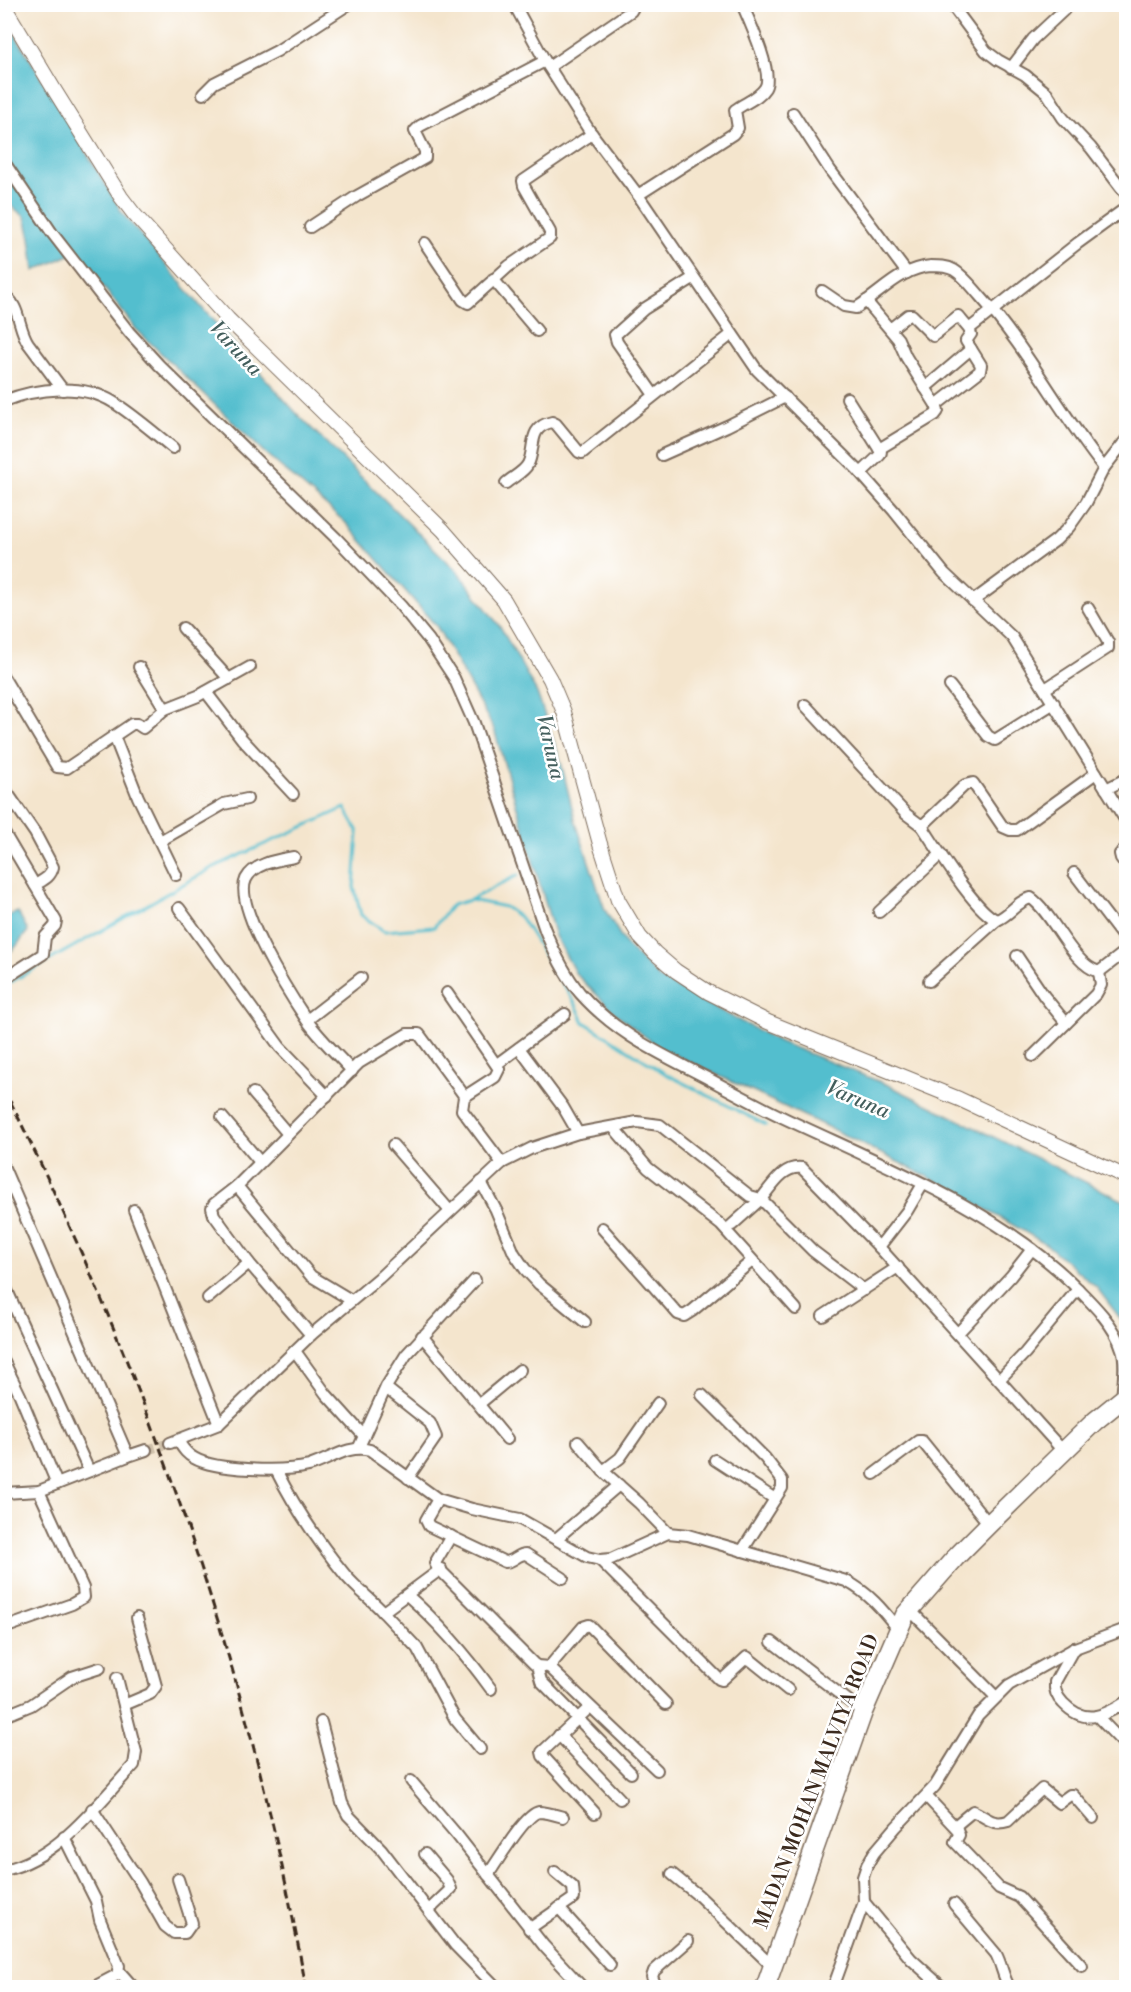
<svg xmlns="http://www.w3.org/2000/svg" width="1131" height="1992" font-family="'Libre Bodoni',serif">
	<rect width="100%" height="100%" fill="#fff"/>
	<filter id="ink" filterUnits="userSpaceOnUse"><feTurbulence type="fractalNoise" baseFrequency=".0167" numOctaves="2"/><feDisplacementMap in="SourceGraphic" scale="12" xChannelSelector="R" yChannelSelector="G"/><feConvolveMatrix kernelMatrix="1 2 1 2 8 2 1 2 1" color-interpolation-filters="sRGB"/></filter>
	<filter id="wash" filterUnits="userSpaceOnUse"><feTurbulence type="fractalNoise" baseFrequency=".008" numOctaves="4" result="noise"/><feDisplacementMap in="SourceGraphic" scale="24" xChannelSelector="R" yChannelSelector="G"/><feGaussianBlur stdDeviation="1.35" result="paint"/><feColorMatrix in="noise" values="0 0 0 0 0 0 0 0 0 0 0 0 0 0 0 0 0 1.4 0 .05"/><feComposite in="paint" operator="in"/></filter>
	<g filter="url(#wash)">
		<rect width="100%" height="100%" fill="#f4e5cd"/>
		<!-- water -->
		<g fill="#53bece" stroke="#477476" stroke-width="1.5">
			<path d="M 4,16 L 123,214 L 202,308 L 299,416 L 457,571 L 501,628 L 537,693 L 561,762 L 575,820 L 605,910 L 626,945 L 660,979 L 780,1042 L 888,1085 L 1126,1202 L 1126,1326 L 1097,1288 L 1046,1244 L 936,1181 L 836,1131 L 660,1048 L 615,1013 L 576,974 L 555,936 L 494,729 L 437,627 L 345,522 L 266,454 L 136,329 L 76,252 L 34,271 L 30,238 L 25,217 L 5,201 Z"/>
			<path d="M 18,912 L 28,931 C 20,940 16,950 5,956 L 5,917 Z"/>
		</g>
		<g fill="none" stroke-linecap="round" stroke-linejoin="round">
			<!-- stream -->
			<g stroke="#53bece" stroke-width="3">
				<path d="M 471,900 L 505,907 L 521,918 L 576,1005 L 584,1022 L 666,1074 L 766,1125"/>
				<path d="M 4,986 L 212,868 L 345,808 L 358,832 L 354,887 L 361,915 L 384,931 L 434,927 L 452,905 L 470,900 L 518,875"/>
			</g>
		</g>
	</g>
	<g filter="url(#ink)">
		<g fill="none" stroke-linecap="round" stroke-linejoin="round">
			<!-- minor-tunnel -->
			<path stroke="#cfc0aa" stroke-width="10" stroke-dasharray="10 5" stroke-linecap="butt" d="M 146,1450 L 170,1443"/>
			<defs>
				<g id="minor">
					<path d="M 514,4 L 545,61 L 589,130 L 638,195 L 757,370 L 857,469 L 894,511 L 944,573 L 1012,637 L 1126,821"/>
					<path d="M 951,4 L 986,51 L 998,60 L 1025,75 L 1047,93 L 1063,118 L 1091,148 L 1126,194"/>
					<path d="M 549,67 L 631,11 L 635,4"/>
					<path d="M 1011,68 L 1033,39 L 1064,10"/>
					<path d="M 203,94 L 214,83 L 277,51 L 349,4"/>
					<path d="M 793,113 L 830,170 L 907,273"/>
					<path d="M 4,162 L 52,233 L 129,332 L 159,365 L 336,538 L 401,606 L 429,640 L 454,678 L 474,723 L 545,930 C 554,952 564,974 580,993 C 618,1036 662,1054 711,1080 C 735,1093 759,1106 784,1118 C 879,1163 997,1209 1073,1284 C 1091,1302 1115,1325 1122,1349 C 1127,1363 1123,1384 1122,1399"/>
					<path d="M 638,195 L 733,134 L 738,128 L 735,110 C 745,102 758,99 765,88 C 774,74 749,20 742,4"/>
					<path d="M 310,227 L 357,196 L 425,158 L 425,151 L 415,131 L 420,126 L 545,61"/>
					<path d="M 425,243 L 463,300 L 468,303 L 509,266 L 550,238 L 550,232 L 524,186 L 523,181 L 592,134"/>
					<path d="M 493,279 L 537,331"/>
					<path d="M 822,291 L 844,306 L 856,308 C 881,293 901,268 931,266 C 939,266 947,266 954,270 C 964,276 972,287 980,296 C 1027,348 1060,413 1104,468"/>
					<path d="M 4,295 C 20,305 18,328 28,343 L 63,390"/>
					<path d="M 866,301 L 898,339 L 906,357 L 936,405 L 980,371 L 981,365 L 966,341 L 971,334 L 969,329 L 958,316 L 933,336 L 912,315 L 908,315 L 890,329"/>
					<path d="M 969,329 L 1078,243 L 1126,208"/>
					<path d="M 925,388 L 971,349"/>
					<path d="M 654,395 L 617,342 L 615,335 L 644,309 L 693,278"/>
					<path d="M 847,398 L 881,452 L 880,455 L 861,473"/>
					<path d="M 4,401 C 37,388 83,383 113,402 C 134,415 154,433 173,448"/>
					<path d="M 879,449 L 935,415 L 938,411 L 936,405"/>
					<path d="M 662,455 L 727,426 L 785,397"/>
					<path d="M 506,483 C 513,477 524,472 528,464 C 536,449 527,427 552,422 L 556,424 L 579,452 L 582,453 L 732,334"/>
					<path d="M 973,601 L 1056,540 L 1069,527 L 1086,503 L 1104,468 L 1126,440"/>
					<path d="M 183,628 L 229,679"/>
					<path d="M 139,667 L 165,709"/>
					<path d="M 4,678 L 57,767 L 67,768 L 132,724 L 137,724 L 143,728 L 165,709 L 198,696 L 250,667"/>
					<path d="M 950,686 L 988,736 L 995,740 L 1054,703"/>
					<path d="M 1045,689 L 1108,648 L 1108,642 L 1088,608"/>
					<path d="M 206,692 L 242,739 L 293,794"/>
					<path d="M 805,705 L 906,814 L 922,826 L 965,785 L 973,783 L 1003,827 L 1010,830 L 1017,830 L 1096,773"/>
					<path d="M 114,736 L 138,797 L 176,875"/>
					<path d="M 4,788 L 35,833 L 53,867 C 51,877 43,880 35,885"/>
					<path d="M 1106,789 L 1126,779"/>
					<path d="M 922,826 C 936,847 976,913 997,920 C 1010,915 1018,900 1031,898 C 1054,914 1071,964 1099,972 L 1126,951"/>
					<path d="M 4,833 L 56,921 L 55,926 L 45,937 L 43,954 L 4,979"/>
					<path d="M 160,841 L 224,804 L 247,799"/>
					<path d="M 1126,848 L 1120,854 L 1121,858 L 1126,865"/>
					<path d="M 294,857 C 278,860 254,863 246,879 C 233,906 290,995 306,1019 C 319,1038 337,1054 352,1071"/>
					<path d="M 1074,873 L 1126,941"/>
					<path d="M 179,908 L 280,1047 L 327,1096"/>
					<path d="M 879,912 L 941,854"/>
					<path d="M 1017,956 L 1044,996 L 1066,1023"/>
					<path d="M 929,981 L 997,920"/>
					<path d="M 447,993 L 499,1069 L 495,1077 L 464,1097"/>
					<path d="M 307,1020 L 361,978"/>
					<path d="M 519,1048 L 563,1107 L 578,1133"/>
					<path d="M 1033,1056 L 1096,994 L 1101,985 L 1099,972"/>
					<path d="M 497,1064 L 565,1014"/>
					<path d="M 253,1093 L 288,1134"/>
					<path d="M 222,1117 L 260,1162"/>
					<path d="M 613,1127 L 648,1168 L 721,1225 L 796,1309"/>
					<path d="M 393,1145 L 450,1211"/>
					<path d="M 4,1168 L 128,1456 L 39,1491 L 4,1493"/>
					<path d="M 481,1182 L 496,1210 L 514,1253 L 525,1269 L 539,1284 L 585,1322"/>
					<path d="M 237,1186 L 214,1204 L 212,1208 L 214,1215 L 249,1263"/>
					<path d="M 134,1210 L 219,1424"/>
					<path d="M 732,1225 L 761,1199 L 813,1251 L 864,1290"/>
					<path d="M 602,1228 L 678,1314 L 684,1316 L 692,1311 L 752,1261"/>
					<path d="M 879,1247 L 907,1211 L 923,1184"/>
					<path d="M 4,1284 L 89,1471"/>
					<path d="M 208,1298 L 249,1263 L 311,1335"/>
					<path d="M 351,1300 L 311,1276 L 237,1186 L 359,1063 L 407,1034 L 419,1034 L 463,1094 L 464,1097 L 462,1110 L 502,1163"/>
					<path d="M 823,1316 L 898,1267"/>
					<path d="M 958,1333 L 1011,1276 L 1032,1249"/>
					<path d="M 422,1336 L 507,1439"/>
					<path d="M 295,1351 L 326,1394 L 364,1436"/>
					<path d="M 4,1362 L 20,1395 L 57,1484"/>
					<path d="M 1000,1379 L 1025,1353 L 1078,1289"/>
					<path d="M 386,1388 L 430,1423 L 436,1437 L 408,1478"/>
					<path d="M 702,1395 L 765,1458 L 782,1480 L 782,1488 L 742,1551"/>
					<path d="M 479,1404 L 520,1370"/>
					<path d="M 178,1441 C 183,1448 186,1454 194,1458 C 216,1471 284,1472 309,1466 C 330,1460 348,1444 370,1450 L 438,1499 L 472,1509 L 520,1519 L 587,1557 L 600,1560 L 611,1559 L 668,1533 L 688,1535 L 846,1581 C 869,1593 882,1609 898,1629"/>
					<path d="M 578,1442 L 603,1471 L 639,1503 L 668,1533"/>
					<path d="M 170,1443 L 219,1424 L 311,1335 L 379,1278 L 502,1163 L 532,1148 L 578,1133 L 637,1122 L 660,1125 L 750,1196 L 761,1199 C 772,1186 783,1165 802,1168 L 879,1247 L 1064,1452"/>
					<path d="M 359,1447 L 386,1387 L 406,1355 L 475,1280"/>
					<path d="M 128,1456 L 146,1450"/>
					<path d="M 715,1460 L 775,1499"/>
					<path d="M 276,1470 C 295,1508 319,1543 346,1576 C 357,1589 372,1600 383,1612"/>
					<path d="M 603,1471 L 620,1458 L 658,1403"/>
					<path d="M 874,1474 L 918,1441 L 922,1441 L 989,1524"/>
					<path d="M 438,1499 L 426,1520 L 429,1526 L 505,1562 C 514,1562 517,1554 526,1554 L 563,1578"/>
					<path d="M 451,1536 L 435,1563 L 437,1567 L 534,1664 L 537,1666 L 549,1667 L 657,1770"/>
					<path d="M 556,1539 L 619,1485"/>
					<path d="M 600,1560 L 719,1679 L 722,1680 L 747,1657 L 788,1690"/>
					<path d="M 441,1569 L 383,1612 L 417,1648 L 455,1719 L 480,1749"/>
					<path d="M 407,1595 C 440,1624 465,1653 491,1689"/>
					<path d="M 910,1610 L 995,1696"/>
					<path d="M 4,1628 L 72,1604 L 84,1597 L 83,1588 L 39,1491"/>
					<path d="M 772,1642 L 863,1712"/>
					<path d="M 1074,1648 L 1055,1682 C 1054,1690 1057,1697 1063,1703 C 1084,1725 1103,1717 1126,1702"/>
					<path d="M 537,1666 L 541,1681 L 631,1773"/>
					<path d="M 549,1667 L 583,1627 L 589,1625 L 666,1704"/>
					<path d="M 124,1705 L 150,1694 L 156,1686 L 137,1618"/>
					<path d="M 590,1707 L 542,1752 L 543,1756 L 595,1813"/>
					<path d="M 4,1716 L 31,1705 L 72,1677 L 100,1668"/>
					<path d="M 1097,1716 L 1126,1746"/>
					<path d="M 321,1722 L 342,1803 L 348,1815 L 382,1850 L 455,1945 L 497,1988"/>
					<path d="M 559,1735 L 620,1799"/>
					<path d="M 411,1781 L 457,1835 L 544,1946 L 583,1988"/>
					<path d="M 927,1797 L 957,1829 L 959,1835 L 955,1842 L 999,1888 L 1019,1897 L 1082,1966"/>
					<path d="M 92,1809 L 140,1882 L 165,1926 L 174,1933 L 185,1933 L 192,1923 L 178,1879"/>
					<path d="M 955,1826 L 973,1811 C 986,1817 992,1826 1008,1821 L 1042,1789 L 1059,1803 L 1070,1795 L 1073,1795 L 1093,1818"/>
					<path d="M 64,1837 L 96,1901 L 100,1920 L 119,1966 L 117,1975 L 92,1988"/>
					<path d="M 425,1854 L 447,1880 L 451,1889 L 429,1910"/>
					<path d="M 4,1870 C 59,1858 97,1804 134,1765 L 136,1752 L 117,1678"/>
					<path d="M 672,1874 L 699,1896 L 772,1966"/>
					<path d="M 488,1875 C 497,1862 525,1814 539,1812 C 546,1812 556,1815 563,1817"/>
					<path d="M 864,1902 L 911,1959 L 943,1988"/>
					<path d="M 954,1904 L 996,1954 C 1002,1965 1003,1978 1010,1988"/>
					<path d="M 559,1908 L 610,1965"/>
					<path d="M 529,1929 L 574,1898 L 573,1887 L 555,1872"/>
					<path d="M 119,1971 L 134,1988"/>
					<path d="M 657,1988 L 652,1977 L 654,1971 L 688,1941"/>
					<path d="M 833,1988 L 864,1902 L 863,1877 L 867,1865 L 874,1853 L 896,1827 L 935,1786 L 978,1716 L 1009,1685 L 1075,1648 L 1126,1629"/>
				</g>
				<path id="tertiary" d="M 4,6 L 55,91 L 121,197 L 134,214 L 228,319 L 443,530 L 504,600 L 550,679 L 564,712 L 600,844 L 618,900 L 640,937 L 655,953 L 676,971 L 708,992 L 768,1022 L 959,1099 L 1126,1177"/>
				<path id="trunk" d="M 765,1988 L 863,1712 L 905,1615 L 955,1558 L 989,1524 L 1095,1421 L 1126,1396"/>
			</defs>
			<!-- minor casing -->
			<use href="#minor" stroke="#7c6b5b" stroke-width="14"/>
			<!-- tertiary casing -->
			<use href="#tertiary" stroke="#7c6b5b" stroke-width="16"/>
			<!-- trunk casing -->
			<use href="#trunk" stroke="#7c6b5b" stroke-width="21"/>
			<!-- minor -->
			<use href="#minor" stroke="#fff" stroke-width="10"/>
			<!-- tertiary -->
			<use href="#tertiary" stroke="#fff" stroke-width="14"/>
			<!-- trunk -->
			<use href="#trunk" stroke="#fff" stroke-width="18"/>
			<!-- rail -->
			<path stroke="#3b2a1e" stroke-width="3" stroke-dasharray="9 4.5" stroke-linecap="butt" d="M 4,1089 C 147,1372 251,1676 306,1988"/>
		</g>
	</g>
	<g text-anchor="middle" stroke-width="5" stroke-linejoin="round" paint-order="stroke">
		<!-- street labels -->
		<g font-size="20" fill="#3b2a1e" stroke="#fff">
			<text transform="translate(816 1781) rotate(-69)" y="7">MADAN MOHAN MALVIYA ROAD</text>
		</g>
		<!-- water labels -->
		<g font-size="21" font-style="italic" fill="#435e5c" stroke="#fff">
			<text transform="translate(236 348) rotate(47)" y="7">Varuna</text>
			<text transform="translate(551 747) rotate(77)" y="7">Varuna</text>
			<text transform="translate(858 1099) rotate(23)" y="7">Varuna</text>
		</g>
	</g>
	<!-- margin -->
	<rect width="1131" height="1992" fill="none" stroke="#fff" stroke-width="24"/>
</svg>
